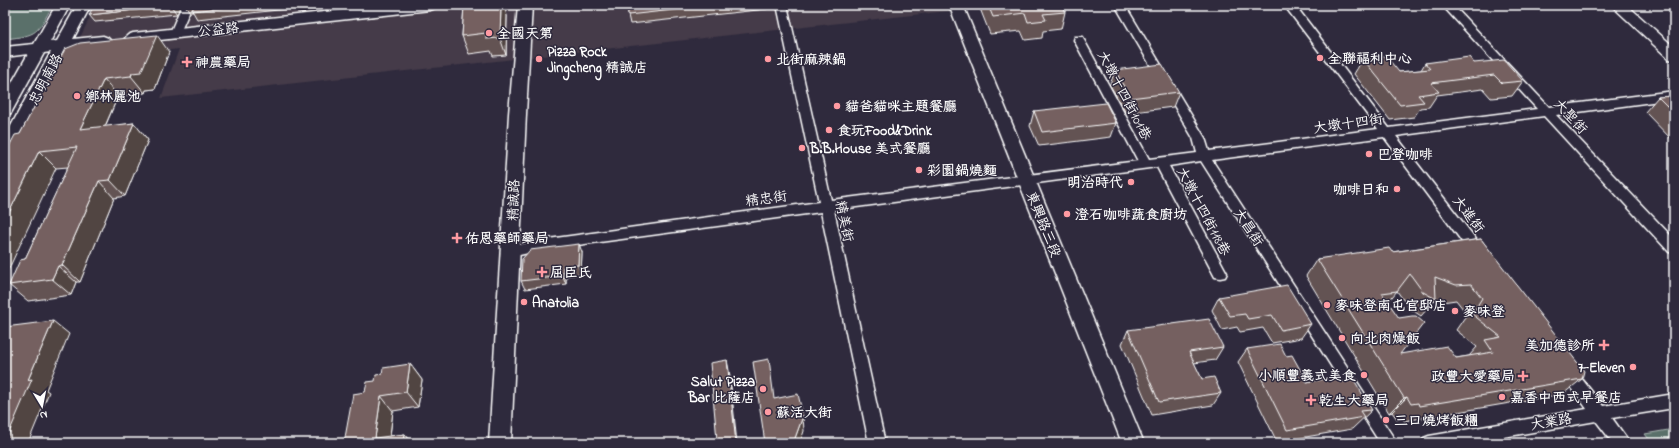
<svg xmlns="http://www.w3.org/2000/svg" width="1679" height="448" font-family="'Indie Flower','LXGW WenKai TC',sans-serif">
	<rect width="100%" height="100%" fill="#2f2a3d"/>
	<filter id="ink" filterUnits="userSpaceOnUse"><feTurbulence type="fractalNoise" baseFrequency=".025" numOctaves="2"/><feDisplacementMap in="SourceGraphic" scale="8" xChannelSelector="R" yChannelSelector="G"/><feConvolveMatrix kernelMatrix="1 2 1 2 8 2 1 2 1" color-interpolation-filters="sRGB"/></filter>
	<g filter="url(#ink)">
		<!-- built -->
		<path fill="#443a48" d="M 96,5 L 1003,5 L 161,98 L 179,49 L 68,62 Z"/>
		<!-- green -->
		<g fill="#5a706a" stroke="#acb8b4">
			<path d="M 5,5 L 53,5 C 36,34 39,35 5,39 Z"/>
			<path d="M 1674,429 L 1674,443 L 1652,443 L 1645,434 Z"/>
		</g>
		<g fill="none" stroke-linecap="round" stroke-linejoin="round">
			<defs>
				<g id="street">
					<path d="M 182,5 L 192,5 L 179,35 L 171,35 L 170,33 Z"/>
					<path d="M 777,5 L 787,5 L 831,200 L 1138,161 L 1074,40 L 1075,37 L 1083,37 L 1084,40 L 1149,159 L 1197,153 L 1193,138 L 1115,5 L 1125,5 L 1205,138 L 1209,151 L 1378,129 L 1284,5 L 1295,5 L 1389,128 L 1537,109 L 1442,5 L 1453,5 L 1549,107 L 1674,91 L 1674,99 L 1556,115 L 1674,239 L 1674,253 L 1669,252 L 1544,116 L 1396,136 L 1485,251 L 1487,255 L 1485,259 L 1480,260 L 1475,259 L 1384,137 L 1212,160 L 1397,443 L 1380,443 L 1201,161 L 1169,166 L 1227,273 L 1225,277 L 1220,278 L 1215,277 L 1157,167 L 834,210 L 885,443 L 869,443 L 821,212 L 541,250 L 511,257 L 506,256 L 504,252 L 506,248 L 541,240 L 819,202 Z"/>
					<path d="M 1566,364 L 1571,365 L 1603,406 L 1674,394 L 1674,408 L 1612,418 L 1630,443 L 1613,443 L 1596,421 L 1470,443 L 1421,443 L 1424,438 L 1429,436 L 1587,409 L 1559,370 L 1561,365 Z"/>
				</g>
				<g id="secondary">
					<path d="M 56,5 L 70,5 L 50,42 L 57,41 L 77,5 L 91,5 L 73,39 L 103,36 L 108,38 L 111,41 L 108,44 L 103,46 L 67,50 L 11,156 L 5,158 L 5,137 L 51,52 L 44,53 L 11,113 L 5,115 L 5,95 L 28,54 L 5,57 L 5,47 L 34,44 Z"/>
					<path d="M 388,5 L 437,5 L 435,8 L 430,10 L 133,43 L 128,41 L 125,38 L 128,35 L 133,33 Z"/>
					<path d="M 518,5 L 532,5 L 526,114 L 511,443 L 489,443 L 509,114 Z"/>
					<path d="M 949,5 L 963,5 L 1144,443 L 1122,443 Z"/>
					<path d="M 1611,5 L 1627,5 L 1674,47 L 1674,60 L 1669,59 Z"/>
				</g>
			</defs>
			<!-- street casing -->
			<use href="#street" stroke="#fff" stroke-width="3"/>
			<!-- secondary casing -->
			<use href="#secondary" stroke="#fff" stroke-width="3"/>
			<!-- street -->
			<use href="#street" fill="#2f2a3d" fill-rule="evenodd"/>
			<!-- secondary -->
			<use href="#secondary" fill="#2f2a3d" fill-rule="evenodd"/>
		</g>
		<!-- wall -->
		<g fill="#645353" stroke="#fff" fill-rule="evenodd">
			<path d="M 181,5 L 177,14 L 95,22 L 89,15 Z"/>
			<path d="M 185,5 L 305,5 L 305,7 L 197,19 L 193,12 L 190,12 Z"/>
			<path d="M 464,5 L 504,5 L 507,16 L 506,55 L 493,56 L 491,51 L 469,54 L 462,36 Z"/>
			<path d="M 628,5 L 766,5 L 767,9 L 630,24 L 628,15 Z"/>
			<path d="M 980,5 L 1061,5 L 1065,12 L 1061,29 L 1043,31 L 1042,38 L 1025,40 L 1021,31 L 990,34 L 979,6 Z"/>
			<path d="M 65,49 L 169,52 L 155,89 L 146,90 L 145,93 L 118,96 L 105,127 L 134,123 L 148,140 L 125,196 L 114,198 L 80,282 L 76,282 L 71,295 L 28,301 L 9,285 L 25,259 L 68,167 L 56,168 L 20,134 Z"/>
			<path d="M 1363,59 L 1399,72 L 1421,70 L 1425,63 L 1474,63 L 1523,81 L 1512,96 L 1491,98 L 1483,89 L 1437,95 L 1429,107 L 1420,108 L 1414,117 L 1390,120 L 1354,74 Z"/>
			<path d="M 1115,70 L 1179,92 L 1173,107 L 1126,113 L 1110,85 Z"/>
			<path d="M 1674,96 L 1674,142 L 1645,112 L 1658,97 Z"/>
			<path d="M 1034,111 L 1116,123 L 1111,137 L 1039,146 L 1030,126 Z"/>
			<path d="M 1481,239 L 1582,379 L 1563,394 L 1404,421 L 1403,418 L 1397,419 L 1392,412 L 1389,413 L 1306,276 L 1317,259 L 1392,252 ZM 1397,291 L 1409,308 L 1421,316 L 1436,299 L 1442,302 L 1456,300 L 1467,314 L 1456,330 L 1477,347 L 1469,356 L 1456,358 L 1400,354 L 1388,302 Z"/>
			<path d="M 582,252 L 581,274 L 566,276 L 566,284 L 525,289 L 521,281 Z"/>
			<path d="M 1219,297 L 1311,324 L 1301,338 L 1272,343 L 1263,328 L 1240,332 L 1237,327 L 1222,330 L 1212,310 Z"/>
			<path d="M 1128,330 L 1223,347 L 1215,360 L 1194,363 L 1202,379 L 1221,393 L 1213,405 L 1152,415 L 1122,344 Z"/>
			<path d="M 1247,349 L 1286,356 L 1307,382 L 1341,382 L 1372,410 L 1352,429 L 1277,442 L 1238,362 Z"/>
			<path d="M 410,364 L 422,380 L 418,407 L 393,411 L 390,436 L 405,434 L 412,443 L 344,443 L 365,392 L 382,374 Z"/>
		</g>
		<!-- shaded-wall -->
		<g fill="#514443" stroke="#fff">
			<path d="M 172,5 L 181,5 L 177,14 L 171,6 Z"/>
			<path d="M 501,5 L 504,5 L 507,16 L 506,55 L 500,38 Z"/>
			<path d="M 157,35 L 169,52 L 155,89 L 146,90 L 145,93 L 131,76 Z"/>
			<path d="M 104,79 L 118,96 L 96,147 L 80,129 Z"/>
			<path d="M 134,123 L 148,140 L 125,196 L 110,180 Z"/>
			<path d="M 39,151 L 56,168 L 5,277 L 5,221 Z"/>
			<path d="M 99,181 L 114,198 L 80,282 L 62,265 Z"/>
			<path d="M 579,244 L 582,252 L 581,274 L 578,265 Z"/>
			<path d="M 58,266 L 76,282 L 71,295 L 52,279 Z"/>
			<path d="M 563,267 L 566,276 L 566,284 L 563,276 Z"/>
			<path d="M 53,321 L 69,334 L 46,390 L 49,392 L 28,443 L 5,443 L 28,380 Z"/>
			<path d="M 727,360 L 730,376 L 737,443 L 736,443 Z"/>
			<path d="M 410,364 L 422,380 L 418,407 L 406,392 Z"/>
			<path d="M 381,396 L 393,411 L 389,443 L 375,438 Z"/>
			<path d="M 1407,397 L 1392,412 L 1389,413 L 1404,398 Z"/>
			<path d="M 803,416 L 804,431 L 800,443 L 795,443 L 794,441 Z"/>
			<path d="M 405,434 L 412,443 L 404,443 Z"/>
		</g>
		<!-- building -->
		<g fill="#746160" stroke="#fff" fill-rule="evenodd">
			<path d="M 94,5 L 172,5 L 171,6 L 89,15 Z"/>
			<path d="M 194,5 L 248,5 L 192,11 Z"/>
			<path d="M 464,5 L 501,5 L 500,38 L 486,39 L 486,33 L 462,36 Z"/>
			<path d="M 628,5 L 719,5 L 628,15 Z"/>
			<path d="M 988,5 L 1061,5 L 1065,12 L 1043,14 L 1046,20 L 1028,22 L 1025,13 L 993,17 Z"/>
			<path d="M 157,35 L 141,72 L 132,73 L 131,76 L 104,79 L 80,129 L 134,123 L 110,180 L 99,181 L 62,265 L 58,266 L 52,279 L 9,285 L 20,260 L 25,259 L 77,147 L 39,151 L 5,221 L 5,154 L 15,135 L 20,134 L 65,49 L 80,43 Z"/>
			<path d="M 1386,56 L 1399,72 L 1430,69 L 1425,63 L 1469,57 L 1474,63 L 1504,60 L 1523,81 L 1502,83 L 1494,75 L 1431,83 L 1439,92 L 1418,95 L 1424,102 L 1400,105 L 1363,59 Z"/>
			<path d="M 1162,64 L 1179,92 L 1130,98 L 1115,70 Z"/>
			<path d="M 1674,96 L 1674,113 L 1658,97 Z"/>
			<path d="M 1106,103 L 1116,123 L 1042,132 L 1034,111 Z"/>
			<path d="M 1481,239 L 1584,371 L 1582,379 L 1419,406 L 1418,403 L 1411,404 L 1407,397 L 1404,398 L 1317,259 L 1389,248 L 1392,252 ZM 1410,274 L 1423,292 L 1436,299 L 1435,277 L 1456,285 L 1471,284 L 1482,298 L 1472,314 L 1501,337 L 1485,340 L 1493,352 L 1456,358 L 1447,346 L 1400,354 L 1424,323 L 1416,316 L 1412,316 L 1399,318 L 1382,293 L 1397,291 Z"/>
			<path d="M 579,244 L 578,265 L 563,267 L 563,276 L 521,281 L 522,259 L 530,250 Z"/>
			<path d="M 1287,285 L 1311,324 L 1281,330 L 1272,315 L 1248,319 L 1245,314 L 1230,316 L 1219,297 Z"/>
			<path d="M 1209,319 L 1223,347 L 1189,352 L 1202,379 L 1214,377 L 1221,393 L 1159,402 L 1128,330 Z"/>
			<path d="M 53,321 L 28,380 L 32,379 L 5,442 L 5,327 Z"/>
			<path d="M 1280,344 L 1286,356 L 1292,355 L 1307,382 L 1338,377 L 1341,382 L 1354,380 L 1372,410 L 1360,411 L 1364,417 L 1287,430 L 1247,349 Z"/>
			<path d="M 769,359 L 774,399 L 798,394 L 803,416 L 794,441 L 795,443 L 765,443 L 753,362 Z"/>
			<path d="M 727,360 L 736,443 L 708,443 L 708,442 L 717,440 L 710,363 Z"/>
			<path d="M 410,364 L 406,392 L 381,396 L 375,438 L 405,434 L 404,443 L 344,443 L 353,394 L 365,392 L 367,382 L 375,381 L 376,375 L 382,374 L 383,368 Z"/>
		</g>
	</g>
	<!-- markers -->
	<g fill="#ff9aa2" stroke="#2f2a3d" stroke-width="1.5">
		<circle cx="489" cy="33" r="4"/>
		<circle cx="1320" cy="58" r="4"/>
		<circle cx="539" cy="59" r="4"/>
		<circle cx="768" cy="59" r="4"/>
		<path d="M185 56h4v4h4v4h-4v4h-4v-4h-4v-4h4z"/>
		<circle cx="77" cy="96" r="4"/>
		<circle cx="837" cy="106" r="4"/>
		<circle cx="829" cy="130" r="4"/>
		<circle cx="802" cy="148" r="4"/>
		<circle cx="1369" cy="154" r="4"/>
		<circle cx="919" cy="170" r="4"/>
		<circle cx="1131" cy="182" r="4"/>
		<circle cx="1397" cy="189" r="4"/>
		<circle cx="1067" cy="214" r="4"/>
		<path d="M455 232h4v4h4v4h-4v4h-4v-4h-4v-4h4z"/>
		<path d="M540 266h4v4h4v4h-4v4h-4v-4h-4v-4h4z"/>
		<circle cx="524" cy="302" r="4"/>
		<circle cx="1327" cy="305" r="4"/>
		<circle cx="1455" cy="311" r="4"/>
		<circle cx="1342" cy="338" r="4"/>
		<path d="M1602 339h4v4h4v4h-4v4h-4v-4h-4v-4h4z"/>
		<circle cx="1633" cy="367" r="4"/>
		<circle cx="1364" cy="375" r="4"/>
		<path d="M1521 370h4v4h4v4h-4v4h-4v-4h-4v-4h4z"/>
		<circle cx="763" cy="389" r="4"/>
		<circle cx="1502" cy="397" r="4"/>
		<path d="M1309 394h4v4h4v4h-4v4h-4v-4h-4v-4h4z"/>
		<circle cx="768" cy="412" r="4"/>
		<circle cx="1386" cy="420" r="4"/>
	</g>
	<g text-anchor="middle" stroke-width="3" stroke-linejoin="round" paint-order="stroke">
		<!-- street labels -->
		<g font-size="14" fill="#fff" stroke="#2f2a3d">
			<text transform="translate(218 29) rotate(-6)" y="5">公益路</text>
			<text transform="translate(45 79) rotate(-62)" y="5">忠明南路</text>
			<text transform="translate(1125 95) rotate(62)" y="5">大墩十四街101巷</text>
			<text transform="translate(1571 116) rotate(47)" y="5">大聖街</text>
			<text transform="translate(1348 123) rotate(-8)" y="5">大墩十四街</text>
			<text transform="translate(766 198) rotate(-8)" y="5">精忠街</text>
			<text transform="translate(513 200) rotate(-88)" y="5">精誠路</text>
			<text transform="translate(1204 211) rotate(62)" y="5">大墩十四街118巷</text>
			<text transform="translate(1469 214) rotate(53)" y="5">大進街</text>
			<text transform="translate(845 221) rotate(78)" y="5">精美街</text>
			<text transform="translate(1044 224) rotate(68)" y="5">東興路三段</text>
			<text transform="translate(1249 227) rotate(57)" y="5">大昌街</text>
			<text transform="translate(1551 421) rotate(-10)" y="5">大業路</text>
		</g>
		<!-- poi labels -->
		<g font-size="14" font-weight="bold" fill="#fff" stroke="#2f2a3d" text-anchor="start">
			<text x="497" y="38">全國天第</text>
			<text x="547" y="56">Pizza Rock<tspan x="547" dy="16">Jingcheng 精誠店</tspan></text>
			<text x="1328" y="63">全聯福利中心</text>
			<text x="776" y="64">北街麻辣鍋</text>
			<text x="195" y="67">神農藥局</text>
			<text x="85" y="101">鄉林麗池</text>
			<text x="845" y="111">貓爸貓咪主題餐廳</text>
			<text x="837" y="135">食玩Food&amp;Drink</text>
			<text x="810" y="153">B.B.House 美式餐廳</text>
			<text x="1377" y="159">巴登咖啡</text>
			<text x="927" y="175">彩園鍋燒麵</text>
			<text x="1123" y="187" text-anchor="end">明治時代</text>
			<text x="1389" y="194" text-anchor="end">咖啡日和</text>
			<text x="1075" y="219">澄石咖啡蔬食廚坊</text>
			<text x="465" y="243">佑恩藥師藥局</text>
			<text x="550" y="277">屈臣氏</text>
			<text x="532" y="307">Anatolia</text>
			<text x="1335" y="310">麥味登南屯官邸店</text>
			<text x="1463" y="316">麥味登</text>
			<text x="1350" y="343">向北肉燥飯</text>
			<text x="1595" y="350" text-anchor="end">美加德診所</text>
			<text x="1625" y="372" text-anchor="end">7-Eleven</text>
			<text x="1356" y="380" text-anchor="end">小順豐義式美食</text>
			<text x="1515" y="381" text-anchor="end">政豐大愛藥局</text>
			<text x="755" y="386" text-anchor="end">Salut Pizza<tspan x="755" dy="16">Bar 比薩店</tspan></text>
			<text x="1510" y="402">嘉香中西式早餐店</text>
			<text x="1319" y="405">乾生大藥局</text>
			<text x="776" y="417">蘇活大街</text>
			<text x="1394" y="425">三口燒烤飯糰</text>
		</g>
	</g>
	<!-- margin -->
	<rect width="1679" height="448" fill="none" stroke="#2f2a3d" stroke-width="20"/>
	<rect x="10" y="10" width="1659" height="428" fill="none" stroke="#fff" stroke-width="1.5" filter="url(#ink)"/>
	<!-- north arrow -->
	<g transform="translate(42 406) rotate(170)" stroke="#2f2a3d" stroke-width="3" paint-order="stroke">
	<path d="M0-3L7 15L0 10L-7 15Z" fill="#ffffff"/>
	<text y="-6" font-size="11" font-weight="bold" text-anchor="middle" fill="#ffffff">N</text>
	</g>
</svg>
